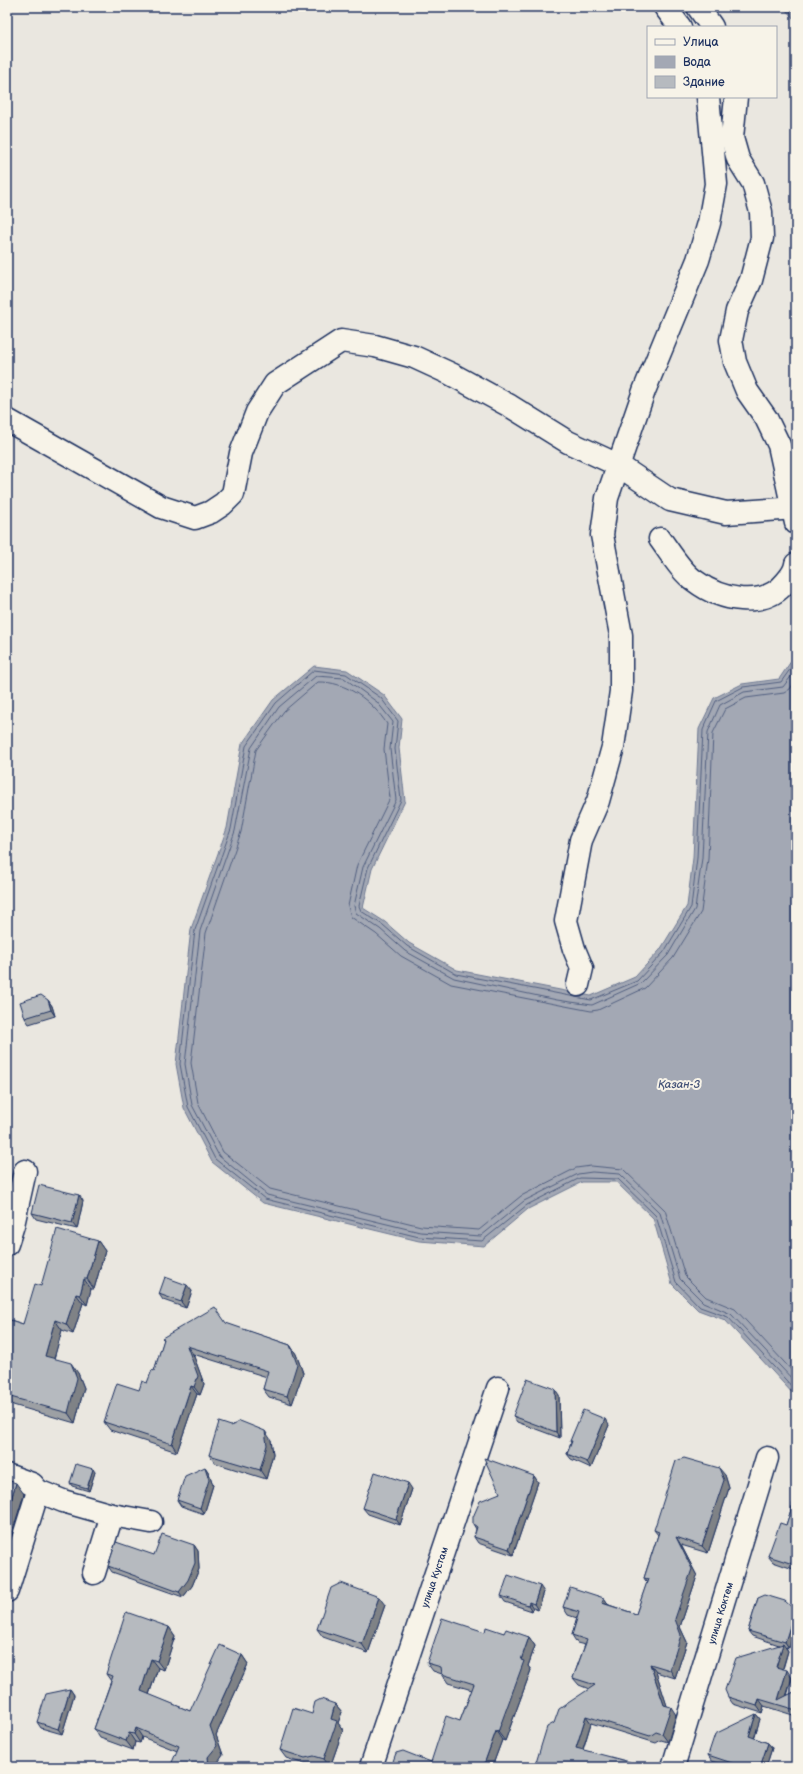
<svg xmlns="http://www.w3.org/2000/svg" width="803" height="1774" font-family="'Balsamiq Sans',sans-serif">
	<rect width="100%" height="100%" fill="#eae7e0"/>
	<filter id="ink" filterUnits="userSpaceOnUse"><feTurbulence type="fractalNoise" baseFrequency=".025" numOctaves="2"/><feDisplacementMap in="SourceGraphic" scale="8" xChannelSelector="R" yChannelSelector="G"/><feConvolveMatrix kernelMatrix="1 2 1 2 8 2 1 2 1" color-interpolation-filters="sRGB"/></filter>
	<g filter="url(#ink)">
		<!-- water -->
		<g fill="#a3a8b4" stroke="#6d7892">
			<path d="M 783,7 L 796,7 L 796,21 Z"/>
			<path d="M 796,208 L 796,338 L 793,332 Z"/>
			<path d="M 796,654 L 796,1397 L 725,1320 L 698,1310 L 672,1284 L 653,1218 L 616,1182 L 582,1182 L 528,1209 L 484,1246 L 419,1241 L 263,1203 L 212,1162 L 184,1108 L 176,1064 L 191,929 L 227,828 L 242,744 L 273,700 L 314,666 L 347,670 L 384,695 L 402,719 L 399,748 L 405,801 L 372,869 L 363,908 L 385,922 L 409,943 L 457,970 L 591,996 L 635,977 L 660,950 L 687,906 L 693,858 L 699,729 L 714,698 L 742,684 L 779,679 Z"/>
		</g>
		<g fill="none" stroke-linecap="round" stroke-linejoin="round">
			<!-- shore -->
			<g stroke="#515f80" stroke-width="1">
				<path d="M 796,661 L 781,682 L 743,687 L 716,701 L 703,730 L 697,858 L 691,907 L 664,952 L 637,981 L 591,1000 L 456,974 L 407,946 L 383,925 L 361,911 L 359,906 L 368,868 L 401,800 L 395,749 L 398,721 L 381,698 L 346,674 L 314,670 L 276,703 L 246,746 L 231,829 L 195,930 L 180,1064 L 188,1107 L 215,1159 L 265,1199 L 419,1237 L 482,1241 L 527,1205 L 580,1178 L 618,1179 L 656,1216 L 676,1282 L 700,1307 L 728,1317 L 796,1391"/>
				<path d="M 796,670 L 783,687 L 744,692 L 720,705 L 708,732 L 702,858 L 695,909 L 668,955 L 641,983 L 592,1005 L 557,1000 L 454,978 L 405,951 L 380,929 L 356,913 L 354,906 L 363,867 L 396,800 L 390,749 L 393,722 L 377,702 L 344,678 L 316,676 L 279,707 L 251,748 L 235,831 L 200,931 L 185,1064 L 192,1105 L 219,1156 L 267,1195 L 420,1232 L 481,1236 L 524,1201 L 578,1174 L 592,1172 L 620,1174 L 660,1213 L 680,1279 L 703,1302 L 731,1314 L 796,1383"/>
				<path d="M 796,680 L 790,689 L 784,693 L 746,698 L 725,709 L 713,733 L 708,859 L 701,912 L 673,958 L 645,988 L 598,1010 L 591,1011 L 451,984 L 401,956 L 376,934 L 351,917 L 348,906 L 357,865 L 390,798 L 384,749 L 387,724 C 372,701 346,681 318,682 L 284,711 L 256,750 L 241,832 L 206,933 L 191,1063 L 198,1103 L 223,1152 L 270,1189 L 421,1226 L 479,1230 L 521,1196 L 576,1168 L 591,1166 L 623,1169 L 665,1210 L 685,1276 L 706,1297 L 735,1309 L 796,1375"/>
			</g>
			<defs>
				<g id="minor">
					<path d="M 665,7 L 680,27"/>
					<path d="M 698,7 L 712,27"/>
					<path d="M 736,97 L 732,138 L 738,159 L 753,183 L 761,212 L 762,238 L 751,280 L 737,311 L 731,340 L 735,362 L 747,391 L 766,418 L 779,445 L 796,523"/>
					<path d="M 7,420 L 161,507 L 195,518 L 211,512 L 223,504 L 233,494 L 241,453 L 257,412 L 275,384 L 341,341 L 375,346 L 414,357 L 451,374 L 510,406 L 568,442 L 618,465 L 670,500 L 726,513 L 796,508"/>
					<path d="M 660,539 C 669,551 682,573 695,581 C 720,600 764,610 786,582 C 791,576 795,572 796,564"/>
					<path d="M 578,985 L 582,968 L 574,949 L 566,921 L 581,840 L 598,801 L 613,747 L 621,691 L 621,635 L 602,535 L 607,498 L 644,391 L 698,260 L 709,223 L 716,184 L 708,97"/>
					<path d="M 7,1244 L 13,1225 L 25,1171"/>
					<path d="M 7,1475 L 32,1484 L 38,1491 L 63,1501 L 112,1515 L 151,1522"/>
					<path d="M 94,1573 L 112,1515"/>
					<path d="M 7,1591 L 38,1491"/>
					<path d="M 371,1767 L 498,1388"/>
					<path d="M 673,1767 L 767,1458"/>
				</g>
			</defs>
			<!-- minor casing -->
			<use href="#minor" stroke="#1b2f5e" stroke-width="25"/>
			<!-- minor -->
			<use href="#minor" stroke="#f7f3e8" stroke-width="22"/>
		</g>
		<!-- wall -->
		<g fill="#9da0a4" stroke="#1b2f5e">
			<path d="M 48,1000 L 52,1006 L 55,1016 L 29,1024 L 25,1018 Z"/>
			<path d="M 79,1195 L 83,1201 L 77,1229 L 36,1219 L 32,1213 Z"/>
			<path d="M 98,1241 L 105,1251 L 94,1289 L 91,1289 L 87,1305 L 83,1303 L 73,1334 L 62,1330 L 54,1358 L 78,1373 L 84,1388 L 75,1423 L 13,1405 L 10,1401 L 7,1400 L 7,1319 L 23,1324 L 41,1286 Z"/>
			<path d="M 192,1291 L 186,1308 L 163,1300 L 159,1294 Z"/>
			<path d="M 227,1324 L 290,1345 L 296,1354 L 303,1373 L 292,1404 L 269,1397 L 263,1389 L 267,1377 L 193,1354 L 204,1384 L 200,1395 L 197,1394 L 177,1452 L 110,1430 L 104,1422 L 147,1383 L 154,1371 L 164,1340 L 162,1338 Z"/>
			<path d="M 559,1395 L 560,1438 L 517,1422 L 513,1416 Z"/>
			<path d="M 609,1425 L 591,1468 L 571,1459 L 567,1454 L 571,1443 L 570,1441 Z"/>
			<path d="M 231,1426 L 271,1440 L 273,1454 L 266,1479 L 215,1463 L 209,1455 Z"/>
			<path d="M 205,1467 L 209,1473 L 213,1485 L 204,1514 L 181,1506 L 177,1500 Z"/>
			<path d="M 95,1472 L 89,1491 L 72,1486 L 70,1483 Z"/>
			<path d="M 725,1475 L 729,1488 L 708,1553 L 681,1545 L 697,1576 L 680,1627 L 687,1642 L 675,1678 L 656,1672 L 667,1706 L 676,1715 L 668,1742 L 661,1740 L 656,1743 L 591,1723 L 583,1750 L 633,1767 L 535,1767 L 535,1766 L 554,1723 L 589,1689 L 579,1685 L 573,1678 L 585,1645 L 577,1643 L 572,1635 L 577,1618 L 568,1615 L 563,1607 L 604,1598 L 609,1605 L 636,1614 L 647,1583 L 644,1578 L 658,1535 L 654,1530 Z"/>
			<path d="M 534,1476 L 538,1482 L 513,1555 L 478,1543 L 474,1537 L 476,1529 L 473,1524 L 500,1493 Z"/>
			<path d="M 412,1489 L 400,1525 L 368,1514 L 363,1508 Z"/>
			<path d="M 796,1495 L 796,1570 L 773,1562 L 768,1556 L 786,1525 Z"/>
			<path d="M 194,1545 L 198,1551 L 199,1569 L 192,1586 L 183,1597 L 112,1572 L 108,1566 L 154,1555 Z"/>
			<path d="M 544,1592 L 538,1610 L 533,1608 L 532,1611 L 505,1602 L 501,1596 Z"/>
			<path d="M 758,1598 L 789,1648 L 786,1647 L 788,1651 L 783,1669 L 792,1678 L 787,1696 L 796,1691 L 796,1716 L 764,1706 L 762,1713 L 733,1704 L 728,1697 L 779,1645 L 752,1636 L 748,1631 Z"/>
			<path d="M 385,1605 L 368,1653 L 323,1637 L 317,1629 Z"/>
			<path d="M 169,1627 L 175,1636 L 164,1670 L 158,1668 L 149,1695 L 190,1711 L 242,1655 L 248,1664 L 216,1735 L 223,1755 L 215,1766 L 142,1737 L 140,1743 L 135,1742 L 133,1750 L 100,1738 L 94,1729 L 111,1681 L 106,1674 Z"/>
			<path d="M 485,1632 L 504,1633 L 529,1637 L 535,1646 L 528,1666 L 531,1670 L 505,1741 L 502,1740 L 492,1767 L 391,1767 L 431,1762 L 460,1721 L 472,1690 L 448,1683 L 442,1674 L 433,1671 L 427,1663 Z"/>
			<path d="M 70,1689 L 74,1695 L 62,1734 L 41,1728 L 37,1722 Z"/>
			<path d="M 335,1704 L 342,1712 L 338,1723 L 343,1730 L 330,1767 L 328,1767 L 320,1764 L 311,1766 L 286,1758 L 280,1750 L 312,1714 Z"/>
			<path d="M 756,1714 L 760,1719 L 754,1738 L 768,1743 L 772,1748 L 766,1767 L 731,1767 L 712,1761 L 708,1755 Z"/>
		</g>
		<!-- shaded-wall -->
		<g fill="#7f8286" stroke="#1b2f5e">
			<path d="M 48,1000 L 52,1006 L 55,1016 L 51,1010 Z"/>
			<path d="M 7,1143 L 10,1146 L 7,1156 Z"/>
			<path d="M 79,1195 L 83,1201 L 77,1229 L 72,1223 Z"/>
			<path d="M 98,1241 L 105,1251 L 94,1289 L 87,1279 Z"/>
			<path d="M 84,1279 L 91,1289 L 87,1305 L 80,1295 Z"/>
			<path d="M 187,1285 L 192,1291 L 186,1308 L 181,1302 Z"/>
			<path d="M 76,1294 L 83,1303 L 73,1334 L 66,1324 Z"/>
			<path d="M 55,1320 L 62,1330 L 52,1366 L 45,1356 Z"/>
			<path d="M 290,1345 L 296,1354 L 303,1373 L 292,1404 L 287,1396 Z"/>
			<path d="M 187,1346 L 193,1354 L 204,1384 L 200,1395 L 194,1387 Z"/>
			<path d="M 71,1363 L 78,1373 L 84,1388 L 75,1423 L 68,1413 Z"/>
			<path d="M 191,1386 L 197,1394 L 177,1452 L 172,1444 Z"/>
			<path d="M 555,1389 L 559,1395 L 560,1438 L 556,1432 Z"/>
			<path d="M 605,1419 L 609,1425 L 591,1468 L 587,1462 Z"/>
			<path d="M 265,1431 L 271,1440 L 273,1454 L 266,1479 L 260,1470 Z"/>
			<path d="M 205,1467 L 209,1473 L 213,1485 L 204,1514 L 200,1508 Z"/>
			<path d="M 719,1468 L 725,1475 L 729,1488 L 708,1553 L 702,1546 Z"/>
			<path d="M 93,1469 L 95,1472 L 89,1491 L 87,1488 Z"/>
			<path d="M 534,1476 L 538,1482 L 513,1555 L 509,1549 Z"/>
			<path d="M 16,1483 L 24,1494 L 7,1549 L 7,1513 Z"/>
			<path d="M 408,1483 L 412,1489 L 400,1525 L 396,1519 Z"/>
			<path d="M 676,1537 L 681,1545 L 697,1576 L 680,1627 L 687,1642 L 675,1678 L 670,1670 L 675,1619 Z"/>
			<path d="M 194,1545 L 198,1551 L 199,1569 L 192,1586 L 183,1597 L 179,1592 Z"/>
			<path d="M 540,1586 L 544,1592 L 538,1610 L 534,1604 Z"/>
			<path d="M 379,1597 L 385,1605 L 368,1653 L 362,1644 Z"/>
			<path d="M 604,1598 L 609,1605 L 602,1603 Z"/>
			<path d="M 529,1602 L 533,1608 L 532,1611 L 528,1605 Z"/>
			<path d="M 795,1610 L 796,1611 L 796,1627 L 789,1648 L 785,1642 Z"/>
			<path d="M 169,1627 L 175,1636 L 164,1670 L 157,1661 Z"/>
			<path d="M 529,1637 L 535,1646 L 528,1666 L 531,1670 L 505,1741 L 498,1732 L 521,1660 Z"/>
			<path d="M 783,1644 L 788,1651 L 781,1674 L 776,1667 Z"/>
			<path d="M 242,1655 L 248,1664 L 216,1735 L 223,1755 L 215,1767 L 209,1767 L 208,1757 L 210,1726 Z"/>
			<path d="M 151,1659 L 158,1668 L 147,1700 L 141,1691 Z"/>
			<path d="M 650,1664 L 656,1672 L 669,1712 L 671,1707 L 676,1715 L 668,1742 L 662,1734 L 664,1705 Z"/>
			<path d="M 787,1670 L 792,1678 L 783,1706 L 778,1700 Z"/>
			<path d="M 70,1689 L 74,1695 L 62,1734 L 58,1729 Z"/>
			<path d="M 759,1699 L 764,1706 L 762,1713 L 757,1706 Z"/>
			<path d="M 335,1704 L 342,1712 L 338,1723 L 343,1730 L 330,1767 L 324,1759 L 331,1719 Z"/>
			<path d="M 756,1714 L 760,1719 L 753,1742 L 749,1736 Z"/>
			<path d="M 586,1716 L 591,1723 L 581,1755 L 576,1748 Z"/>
			<path d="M 136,1728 L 142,1737 L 140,1743 L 134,1734 Z"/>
			<path d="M 496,1731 L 502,1740 L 492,1767 L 483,1767 Z"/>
			<path d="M 129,1733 L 135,1742 L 133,1750 L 126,1741 Z"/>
			<path d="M 768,1743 L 772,1748 L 766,1767 L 760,1767 Z"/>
		</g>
		<!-- building -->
		<g fill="#b6babf" stroke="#1b2f5e">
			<path d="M 41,995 L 48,1000 L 51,1010 L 25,1018 L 20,1002 Z"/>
			<path d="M 39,1185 L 79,1195 L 72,1223 L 32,1213 Z"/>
			<path d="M 57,1229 L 98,1241 L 87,1279 L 84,1279 L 80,1295 L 76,1294 L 66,1324 L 55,1320 L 45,1356 L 71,1363 L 77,1378 L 68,1413 L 7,1396 L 7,1319 L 23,1324 L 35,1284 L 41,1286 Z"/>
			<path d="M 165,1277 L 187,1285 L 181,1302 L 159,1294 Z"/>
			<path d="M 215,1307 L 226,1323 L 290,1345 L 297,1364 L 287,1396 L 263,1389 L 268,1371 L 187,1346 L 198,1376 L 194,1387 L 191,1386 L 172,1444 L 104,1422 L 117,1383 L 139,1390 L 142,1381 L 147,1383 L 152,1370 L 154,1371 L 164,1339 L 162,1338 Z"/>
			<path d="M 527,1379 L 555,1389 L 556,1432 L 513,1416 Z"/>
			<path d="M 583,1410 L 605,1419 L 587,1462 L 567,1454 L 572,1441 L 570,1441 Z"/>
			<path d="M 240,1421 L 265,1431 L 267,1445 L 260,1470 L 209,1455 L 219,1422 L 231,1426 Z"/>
			<path d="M 484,1458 L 534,1476 L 509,1549 L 474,1537 L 477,1527 L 473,1524 L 473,1517 L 480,1501 L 500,1493 Z"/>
			<path d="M 684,1458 L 719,1468 L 724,1480 L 702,1546 L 676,1537 L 692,1569 L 675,1619 L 681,1635 L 670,1670 L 650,1664 L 664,1705 L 671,1707 L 662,1734 L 656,1732 L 650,1736 L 586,1716 L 576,1748 L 630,1762 L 633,1767 L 537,1767 L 535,1766 L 547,1727 L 554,1723 L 559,1709 L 595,1685 L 573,1678 L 587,1640 L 572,1635 L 579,1612 L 563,1607 L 570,1587 L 604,1598 L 602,1603 L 636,1614 L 648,1579 L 644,1578 L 659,1532 L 654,1530 L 676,1461 Z"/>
			<path d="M 76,1464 L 93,1469 L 87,1488 L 70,1483 Z"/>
			<path d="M 205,1467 L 209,1480 L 200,1508 L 177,1500 L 185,1476 Z"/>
			<path d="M 375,1472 L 408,1483 L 396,1519 L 363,1508 Z"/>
			<path d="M 7,1480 L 16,1483 L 7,1513 Z"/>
			<path d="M 796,1495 L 796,1565 L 768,1556 L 780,1523 L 786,1525 Z"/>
			<path d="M 162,1534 L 194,1545 L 195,1563 L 188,1580 L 179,1592 L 108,1566 L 116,1542 L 154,1555 Z"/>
			<path d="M 508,1575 L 540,1586 L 534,1604 L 529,1602 L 528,1605 L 501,1596 Z"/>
			<path d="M 341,1583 L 379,1597 L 362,1644 L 317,1629 L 331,1588 Z"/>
			<path d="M 765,1595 L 785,1601 L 795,1610 L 785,1642 L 748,1631 L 758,1598 Z"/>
			<path d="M 126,1612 L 169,1627 L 157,1661 L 151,1659 L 141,1691 L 190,1711 L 220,1645 L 242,1655 L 210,1726 L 217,1746 L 208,1757 L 209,1767 L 170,1767 L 179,1746 L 136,1728 L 134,1734 L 129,1733 L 126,1741 L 94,1729 L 113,1676 L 106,1674 Z"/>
			<path d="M 442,1618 L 485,1632 L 486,1627 L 504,1633 L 506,1629 L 529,1637 L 521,1660 L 524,1661 L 498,1732 L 496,1731 L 483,1767 L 391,1767 L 396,1753 L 403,1751 L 431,1762 L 446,1716 L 460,1721 L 474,1684 L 442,1674 L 441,1667 L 427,1663 Z"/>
			<path d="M 783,1644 L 776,1667 L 787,1670 L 778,1700 L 796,1691 L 796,1710 L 759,1699 L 757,1706 L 728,1697 L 725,1690 L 736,1658 Z"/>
			<path d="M 70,1689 L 58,1729 L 37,1722 L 46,1694 Z"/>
			<path d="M 321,1699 L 335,1704 L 331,1719 L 337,1721 L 324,1759 L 314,1756 L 305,1758 L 280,1750 L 293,1708 L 312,1714 L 315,1702 Z"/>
			<path d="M 756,1714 L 749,1736 L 768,1743 L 760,1767 L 734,1767 L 735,1764 L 708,1755 L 715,1734 Z"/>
			<path d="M 796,1736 L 796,1747 L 793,1746 Z"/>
		</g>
	</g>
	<g text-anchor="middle" stroke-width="4" stroke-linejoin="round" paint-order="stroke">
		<!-- street labels -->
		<g font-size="10" fill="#1b2f5e" stroke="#f7f3e8">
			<text transform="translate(434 1577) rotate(-71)" y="4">улица Кустам</text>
			<text transform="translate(720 1613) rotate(-73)" y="4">улица Коктем</text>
		</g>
		<!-- water labels -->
		<g font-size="11" font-style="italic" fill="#445378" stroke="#f7f3e8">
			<text x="679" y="1088">Қазан-3</text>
		</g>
	</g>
	<!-- margin -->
	<rect width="803" height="1774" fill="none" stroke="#f7f3e8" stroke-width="24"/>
	<rect x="12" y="12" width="779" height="1750" fill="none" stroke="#1b2f5e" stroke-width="1.5" filter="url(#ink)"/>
	<!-- legend -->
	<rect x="647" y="26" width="130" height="72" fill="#f7f3e8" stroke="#9fa5b1"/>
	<rect x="655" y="39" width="20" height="6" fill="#f7f3e8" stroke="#9fa5b1"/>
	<text x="683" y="46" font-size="12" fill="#1b2f5e">Улица</text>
	<rect x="655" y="56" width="20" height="12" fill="#a3a8b4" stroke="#9fa5b1"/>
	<text x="683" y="66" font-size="12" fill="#1b2f5e">Вода</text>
	<rect x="655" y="76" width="20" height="12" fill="#b6babf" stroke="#9fa5b1"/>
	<text x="683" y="86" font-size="12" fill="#1b2f5e">Здание</text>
</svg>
